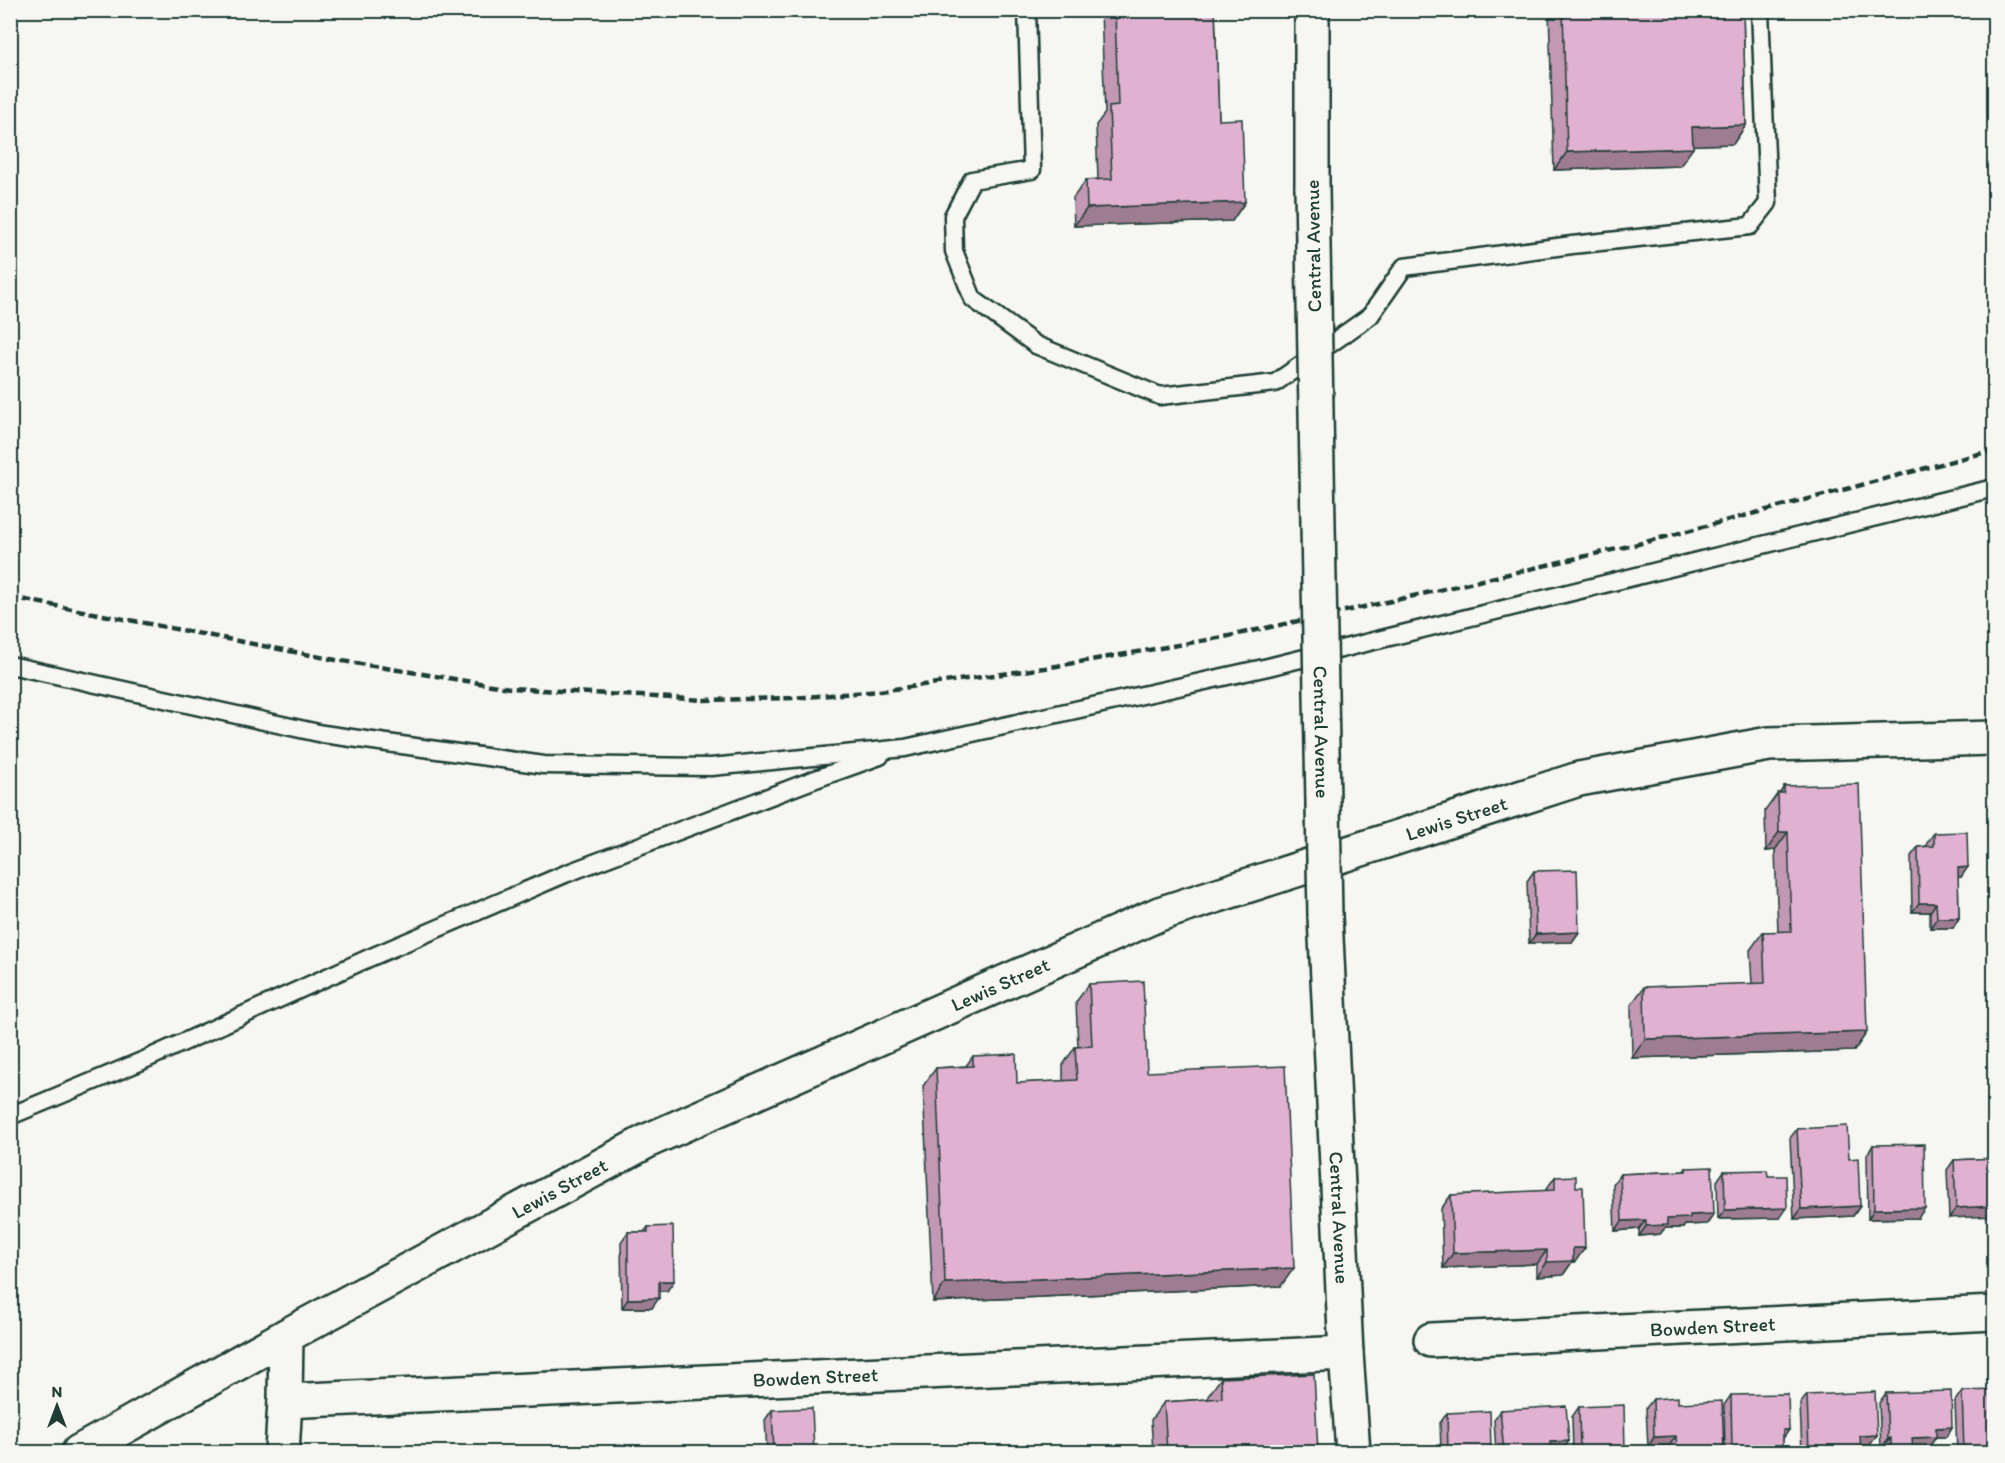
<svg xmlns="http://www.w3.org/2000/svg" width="2005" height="1463" font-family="Itim,sans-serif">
	<rect width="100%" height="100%" fill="#f6f6f2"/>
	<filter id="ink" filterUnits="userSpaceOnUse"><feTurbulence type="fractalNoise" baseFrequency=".0167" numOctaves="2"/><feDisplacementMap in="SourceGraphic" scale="12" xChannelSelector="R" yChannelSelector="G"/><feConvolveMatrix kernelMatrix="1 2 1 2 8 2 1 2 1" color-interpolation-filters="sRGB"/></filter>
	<g filter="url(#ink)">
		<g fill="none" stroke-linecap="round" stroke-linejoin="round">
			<defs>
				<g id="lane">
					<path d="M 1027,10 L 1032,170 L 972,180 L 953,216 L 954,251 L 973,299 L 1036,345 L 1160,396 L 1275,383 L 1370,316 L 1404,267 L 1572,245 L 1750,226 L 1768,203 L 1760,10"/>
					<path d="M 10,665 L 323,734 L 544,765 L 711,767 L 905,748 L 1268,667 L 1994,488"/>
					<path d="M 10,1116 L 142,1061 L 369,958 L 565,874 L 813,780 L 880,756"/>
				</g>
				<g id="street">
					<path id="s1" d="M 1431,1340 L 1994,1313"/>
					<path id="s2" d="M 285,1401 L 1346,1353"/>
					<path id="s3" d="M 79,1452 L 286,1336 L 649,1140 L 1159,914 L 1579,779 L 1769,744 L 1994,738"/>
					<path d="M 282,1452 L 285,1401 L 286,1336"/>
				</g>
				<g id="secondary">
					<path d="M 1312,188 L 1312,10"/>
					<path id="s4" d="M 1325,916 L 1346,1353 L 1353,1452"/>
				</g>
			</defs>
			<!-- lane casing -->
			<use href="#lane" stroke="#1f3d34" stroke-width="21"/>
			<!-- street casing -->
			<use href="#street" stroke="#1f3d34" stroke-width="38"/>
			<!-- secondary casing -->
			<use href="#secondary" stroke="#1f3d34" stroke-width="38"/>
			<!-- lane -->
			<use href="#lane" stroke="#f6f6f2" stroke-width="16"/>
			<!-- street -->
			<use href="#street" stroke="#f6f6f2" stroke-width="33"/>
			<!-- secondary -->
			<use href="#secondary" stroke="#f6f6f2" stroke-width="33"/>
			<!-- rail -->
			<path stroke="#1f3d34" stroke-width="4.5" stroke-dasharray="9 4.5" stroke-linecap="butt" d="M 10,597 L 336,660 L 510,688 L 704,700 L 793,698 L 880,691 L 1045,668 L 1224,637 L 1396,600 L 1638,544 L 1994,450"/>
			<defs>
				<g id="secondary-bridge">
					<path id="s5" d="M 1312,188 L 1325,916"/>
				</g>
			</defs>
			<!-- secondary-bridge casing -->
			<use href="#secondary-bridge" stroke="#1f3d34" stroke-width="38" stroke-linecap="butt"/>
			<!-- secondary-bridge -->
			<use href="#secondary-bridge" stroke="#f6f6f2" stroke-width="33"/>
		</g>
		<!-- wall -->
		<g fill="#c298b4" stroke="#1f3d34" stroke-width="1.5">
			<path d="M 1070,10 L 1215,10 L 1219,120 L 1245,202 L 1232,221 L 1074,226 L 1073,198 L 1086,180 L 1098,179 L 1096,125 L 1105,113 L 1101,11 L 1070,12 Z"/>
			<path d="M 1549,10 L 1743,10 L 1746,125 L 1733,144 L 1692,145 L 1680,166 L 1554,170 Z"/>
			<path d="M 1784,786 L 1867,1032 L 1854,1051 L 1632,1058 L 1631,1005 L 1644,987 L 1752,984 L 1750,950 L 1763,932 L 1778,932 L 1775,850 L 1766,851 L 1765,811 L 1778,793 L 1780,793 Z"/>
			<path d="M 1934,833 L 1961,877 L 1958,877 L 1959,918 L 1953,928 L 1930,928 L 1930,912 L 1912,912 L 1911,856 L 1918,847 L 1927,846 L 1927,843 Z"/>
			<path d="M 1534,871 L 1579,932 L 1572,942 L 1529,943 L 1527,881 Z"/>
			<path d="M 1089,984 L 1147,1072 L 1281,1286 L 933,1302 L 923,1086 L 936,1068 L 966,1066 L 973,1056 L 1017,1083 L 1063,1081 L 1063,1065 L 1075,1047 L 1078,1047 L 1076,1002 Z"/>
			<path d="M 1797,1129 L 1849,1159 L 1860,1206 L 1853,1216 L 1794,1219 L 1790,1138 Z"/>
			<path d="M 1873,1145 L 1918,1218 L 1868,1219 L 1867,1155 Z"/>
			<path d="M 1995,1158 L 1949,1218 L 1947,1170 L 1954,1160 Z"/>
			<path d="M 1686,1168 L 1714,1214 L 1707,1224 L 1685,1225 L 1683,1228 L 1665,1228 L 1660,1234 L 1639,1236 L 1639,1229 L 1615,1231 L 1613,1184 L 1620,1174 L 1684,1171 Z"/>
			<path d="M 1724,1171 L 1768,1176 L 1780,1218 L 1718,1219 L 1717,1181 Z"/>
			<path d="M 1555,1177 L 1575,1262 L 1572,1262 L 1563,1275 L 1537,1277 L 1537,1264 L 1443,1268 L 1441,1209 L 1451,1195 L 1545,1191 Z"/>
			<path d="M 648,1227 L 667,1291 L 659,1291 L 652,1308 L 622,1308 L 621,1242 L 628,1232 L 644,1232 Z"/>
			<path d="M 1221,1378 L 1318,1452 L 1153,1452 L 1151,1420 L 1164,1402 L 1208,1399 L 1208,1396 Z"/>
			<path d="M 1962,1391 L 1995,1452 L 1957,1452 L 1955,1401 Z"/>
			<path d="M 1886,1393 L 1952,1427 L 1946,1437 L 1936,1437 L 1929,1447 L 1912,1448 L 1913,1452 L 1884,1452 L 1884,1448 L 1881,1448 L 1879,1403 Z"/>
			<path d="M 1731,1395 L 1783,1439 L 1783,1452 L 1725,1452 L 1724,1405 Z"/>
			<path d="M 1807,1395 L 1877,1435 L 1870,1445 L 1861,1445 L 1861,1452 L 1802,1452 L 1800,1404 Z"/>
			<path d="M 1653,1399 L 1678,1403 L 1724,1452 L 1670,1452 L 1669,1446 L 1648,1447 L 1646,1408 Z"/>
			<path d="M 1579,1407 L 1625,1452 L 1573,1452 L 1572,1417 Z"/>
			<path d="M 772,1410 L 814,1452 L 767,1452 L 765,1420 Z"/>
			<path d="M 1500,1410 L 1569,1441 L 1562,1451 L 1549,1451 L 1548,1452 L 1496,1452 L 1494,1420 Z"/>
			<path d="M 1447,1413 L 1491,1452 L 1441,1452 L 1440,1423 Z"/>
		</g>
		<!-- shaded-wall -->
		<g fill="#9e7c92" stroke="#1f3d34" stroke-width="1.5">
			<path d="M 1071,10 L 1101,10 L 1070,12 Z"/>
			<path d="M 1746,125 L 1733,144 L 1679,146 L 1692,127 Z"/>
			<path d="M 1693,148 L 1680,166 L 1554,170 L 1567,152 Z"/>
			<path d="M 1245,202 L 1232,221 L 1074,226 L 1087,208 Z"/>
			<path d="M 1779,832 L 1788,832 L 1775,850 L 1766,851 Z"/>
			<path d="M 1968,867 L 1961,877 L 1951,878 L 1958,868 Z"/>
			<path d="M 1919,903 L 1936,903 L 1930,912 L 1912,912 Z"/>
			<path d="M 1937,918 L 1959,918 L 1953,928 L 1930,928 Z"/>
			<path d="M 1579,932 L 1572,942 L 1529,943 L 1536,934 Z"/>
			<path d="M 1867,1032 L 1854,1051 L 1632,1058 L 1645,1039 Z"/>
			<path d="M 1860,1206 L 1853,1216 L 1794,1219 L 1801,1209 Z"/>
			<path d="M 1995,1206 L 1995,1216 L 1949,1218 L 1956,1208 Z"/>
			<path d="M 1787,1208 L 1780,1218 L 1718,1219 L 1725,1210 Z"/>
			<path d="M 1925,1208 L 1918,1218 L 1868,1219 L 1874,1209 Z"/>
			<path d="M 1714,1214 L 1707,1224 L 1685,1225 L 1683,1228 L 1665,1228 L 1660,1234 L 1639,1236 L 1646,1226 L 1667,1219 L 1690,1215 Z"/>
			<path d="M 1646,1220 L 1639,1229 L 1615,1231 L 1622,1221 Z"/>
			<path d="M 1573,1248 L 1585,1248 L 1575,1262 L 1572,1262 L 1563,1275 L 1537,1277 L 1547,1262 Z"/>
			<path d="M 1547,1250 L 1537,1264 L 1443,1268 L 1453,1253 Z"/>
			<path d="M 1294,1268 L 1281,1286 L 933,1302 L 945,1283 Z"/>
			<path d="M 659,1281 L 674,1281 L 667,1291 L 652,1291 Z"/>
			<path d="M 659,1298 L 652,1308 L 622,1308 L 628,1299 Z"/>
			<path d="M 1952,1427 L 1946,1437 L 1929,1437 L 1936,1428 Z"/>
			<path d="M 1783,1430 L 1789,1430 L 1782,1440 Z"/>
			<path d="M 1877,1435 L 1870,1445 L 1854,1445 L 1860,1436 Z"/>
			<path d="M 1676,1436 L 1669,1446 L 1648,1447 L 1654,1437 Z"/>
			<path d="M 1936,1437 L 1929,1447 L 1905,1448 L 1912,1438 Z"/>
			<path d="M 1891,1438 L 1884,1448 L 1881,1448 L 1888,1439 Z"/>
			<path d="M 1569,1441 L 1562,1451 L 1549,1451 L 1548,1452 L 1516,1452 L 1550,1442 Z"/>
		</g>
		<!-- building -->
		<g fill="#e1b1d1" stroke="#1f3d34" stroke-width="1.5">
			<path d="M 1115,10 L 1215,10 L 1219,120 L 1242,119 L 1245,202 L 1087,208 L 1086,180 L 1112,179 L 1109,107 L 1118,106 Z"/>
			<path d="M 1563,10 L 1743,10 L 1746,125 L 1692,127 L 1693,148 L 1567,152 Z"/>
			<path d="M 1859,784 L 1867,1032 L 1645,1039 L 1644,987 L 1765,983 L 1763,932 L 1791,931 L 1788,832 L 1779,832 L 1778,793 L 1784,793 L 1784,786 Z"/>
			<path d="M 1967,832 L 1968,867 L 1958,868 L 1959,918 L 1937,918 L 1936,903 L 1919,903 L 1918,847 L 1934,846 L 1934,833 Z"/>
			<path d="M 1577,870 L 1579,932 L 1536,934 L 1534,871 Z"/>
			<path d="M 1143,981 L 1147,1072 L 1285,1066 L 1294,1268 L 945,1283 L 936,1068 L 973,1066 L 973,1056 L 1016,1054 L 1017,1083 L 1077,1080 L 1075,1047 L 1092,1046 L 1089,984 Z"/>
			<path d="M 1847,1126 L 1849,1159 L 1858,1158 L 1860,1206 L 1801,1209 L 1797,1129 Z"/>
			<path d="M 1924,1144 L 1925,1208 L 1874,1209 L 1873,1145 Z"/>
			<path d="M 1995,1158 L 1995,1206 L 1956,1208 L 1954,1160 Z"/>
			<path d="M 1712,1167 L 1714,1214 L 1690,1215 L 1690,1218 L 1667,1219 L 1667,1225 L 1646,1226 L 1646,1220 L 1622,1221 L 1620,1174 L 1686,1171 L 1686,1168 Z"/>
			<path d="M 1767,1170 L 1768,1176 L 1786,1176 L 1787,1208 L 1725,1210 L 1724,1171 Z"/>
			<path d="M 1576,1176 L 1576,1187 L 1583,1187 L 1585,1248 L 1573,1248 L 1573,1261 L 1547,1262 L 1547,1250 L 1453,1253 L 1451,1195 L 1555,1190 L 1555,1177 Z"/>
			<path d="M 673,1226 L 674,1281 L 659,1281 L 659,1298 L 628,1299 L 628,1232 L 648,1232 L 648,1227 Z"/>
			<path d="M 1314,1374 L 1318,1452 L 1167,1452 L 1164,1402 L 1222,1398 L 1221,1378 Z"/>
			<path d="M 1995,1390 L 1995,1452 L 1964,1452 L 1962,1391 Z"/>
			<path d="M 1951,1391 L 1952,1427 L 1936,1428 L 1936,1437 L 1912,1438 L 1913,1452 L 1891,1452 L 1891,1438 L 1888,1439 L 1886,1393 Z"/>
			<path d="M 1875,1392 L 1877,1435 L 1860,1436 L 1861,1452 L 1809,1452 L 1807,1395 Z"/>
			<path d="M 1788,1394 L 1789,1430 L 1783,1430 L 1783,1452 L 1732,1452 L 1731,1395 Z"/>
			<path d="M 1678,1397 L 1678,1403 L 1722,1401 L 1724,1452 L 1677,1452 L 1676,1436 L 1654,1437 L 1653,1399 Z"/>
			<path d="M 1624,1405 L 1625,1452 L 1580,1452 L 1579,1407 Z"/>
			<path d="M 1566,1406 L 1569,1441 L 1550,1442 L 1550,1450 L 1504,1452 L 1500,1410 Z"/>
			<path d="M 812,1408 L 814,1452 L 774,1452 L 772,1410 Z"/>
			<path d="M 1490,1411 L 1491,1452 L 1448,1452 L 1447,1413 Z"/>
		</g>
	</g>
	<g text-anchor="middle" stroke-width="4.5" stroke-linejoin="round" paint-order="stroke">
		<!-- street labels -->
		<g font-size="20" fill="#1f3d34" stroke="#f6f6f2">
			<text transform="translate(1313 246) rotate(-91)" y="7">Central Avenue</text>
			<text dy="7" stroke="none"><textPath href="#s5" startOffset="544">Central Avenue</textPath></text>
			<text dy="7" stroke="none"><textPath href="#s3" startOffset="1520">Lewis Street</textPath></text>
			<text dy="7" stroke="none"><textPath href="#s3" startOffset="1034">Lewis Street</textPath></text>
			<text dy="7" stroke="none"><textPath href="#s3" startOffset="548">Lewis Street</textPath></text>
			<text dy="7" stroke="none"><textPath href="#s4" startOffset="302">Central Avenue</textPath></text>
			<text dy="7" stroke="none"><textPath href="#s1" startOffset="282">Bowden Street</textPath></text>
			<text dy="7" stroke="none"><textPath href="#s2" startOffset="531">Bowden Street</textPath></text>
		</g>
	</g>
	<!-- margin -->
	<rect width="2005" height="1463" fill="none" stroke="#f6f6f2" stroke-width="36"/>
	<rect x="18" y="18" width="1969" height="1427" fill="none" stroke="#1f3d34" stroke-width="2" filter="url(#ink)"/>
	<!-- north arrow -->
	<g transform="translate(57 1406)" stroke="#f6f6f2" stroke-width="4.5" paint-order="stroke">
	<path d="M0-4.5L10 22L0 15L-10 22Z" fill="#1f3d34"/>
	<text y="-9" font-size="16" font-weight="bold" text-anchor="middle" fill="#1f3d34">N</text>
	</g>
</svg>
